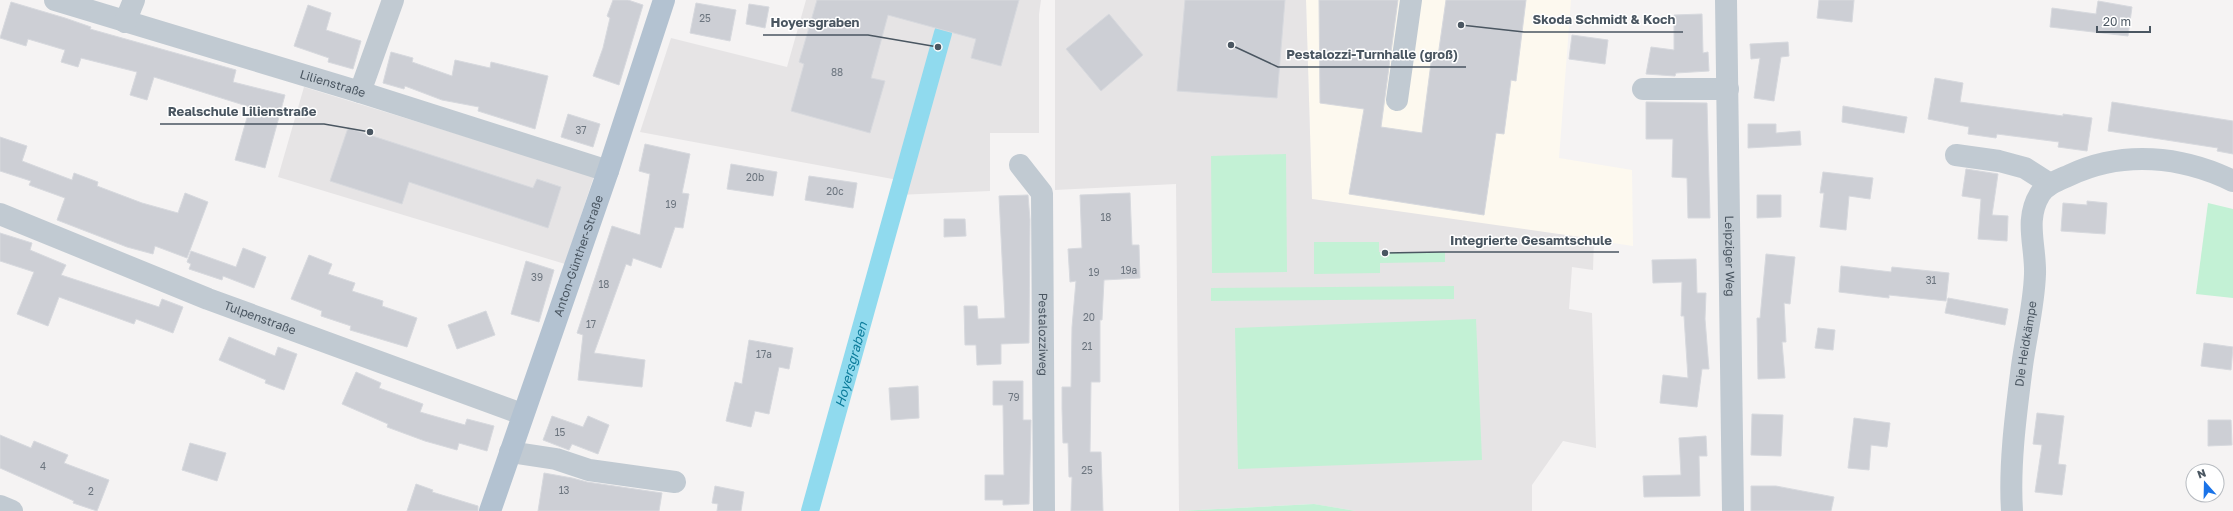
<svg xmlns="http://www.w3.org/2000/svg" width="2233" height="511" font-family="'Golos Text',sans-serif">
	<rect width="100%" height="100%" fill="#f5f3f3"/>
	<!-- commercial -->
	<path fill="#fdf9ef" d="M 1306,0 L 1571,0 L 1559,158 L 1632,170 L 1633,246 L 1312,199 Z"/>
	<!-- education -->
	<g fill="#e6e4e5">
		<path d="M 806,0 L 1041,0 L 1039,14 L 1039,133 L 990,133 L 990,191 L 897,195 L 898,180 L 640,132 L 671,38 L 787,67 Z"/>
		<path d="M 1055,0 L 1306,0 L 1312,199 L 1594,239 L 1593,270 L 1572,267 L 1569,309 L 1592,313 L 1596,448 L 1563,441 L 1532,485 L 1532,511 L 1356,511 L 1313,504 L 1179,511 L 1176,184 L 1055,190 Z"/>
		<path d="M 304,87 L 594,176 L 565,264 L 278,177 Z"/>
	</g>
	<!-- green -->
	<g fill="#c3f1d5">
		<path d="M 1286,154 L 1287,272 L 1212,273 L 1211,156 Z"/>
		<path d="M 2208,203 L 2233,209 L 2233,298 L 2196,294 Z"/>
		<path d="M 1314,242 L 1379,242 L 1379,252 L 1445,252 L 1445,262 L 1380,263 L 1380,273 L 1314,274 Z"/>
		<path d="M 1454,286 L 1454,299 L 1211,301 L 1211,288 Z"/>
		<path d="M 1476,319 L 1482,460 L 1238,469 L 1235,328 Z"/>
		<path d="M 1314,504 L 1356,511 L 1179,511 Z"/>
	</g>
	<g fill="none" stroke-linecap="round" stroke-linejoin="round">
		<!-- canal -->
		<path stroke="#90daee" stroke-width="18" id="s1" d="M 810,511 L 943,33"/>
	</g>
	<!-- building -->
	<g fill="#cdcfd5" stroke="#d7d9de">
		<path d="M 613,0 L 628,0 L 643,5 L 619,85 L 593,76 L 603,48 L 610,18 L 607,16 Z"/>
		<path d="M 817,0 L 1019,0 L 1001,66 L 971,58 L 976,39 L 888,15 L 871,78 L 885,81 L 870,133 L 791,111 L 804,64 L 799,62 Z"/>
		<path d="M 1185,0 L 1285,0 L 1277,98 L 1177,91 Z"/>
		<path d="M 1319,0 L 1398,0 L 1381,127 L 1422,133 L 1432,55 L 1438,56 L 1446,0 L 1526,0 L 1516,81 L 1511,80 L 1504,134 L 1496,133 L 1484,215 L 1349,194 L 1364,109 L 1320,103 Z"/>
		<path d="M 1819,0 L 1854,0 L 1852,22 L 1817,18 Z"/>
		<path d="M 2098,1 L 2132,7 L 2128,36 L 2050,27 L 2052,8 L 2096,14 Z"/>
		<path d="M 11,2 L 65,18 L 91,27 L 90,29 L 236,70 L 233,82 L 285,95 L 265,168 L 235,160 L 250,107 L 154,77 L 147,100 L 130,95 L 137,72 L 81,58 L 78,67 L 61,62 L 65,50 L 28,39 L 26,46 L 0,38 Z"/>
		<path d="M 696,3 L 736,10 L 730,41 L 690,33 Z"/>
		<path d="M 749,4 L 769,7 L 765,28 L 746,24 Z"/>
		<path d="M 308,5 L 331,13 L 326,30 L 361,41 L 353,69 L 328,62 L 329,58 L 294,46 Z"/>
		<path d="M 1109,14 L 1143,55 L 1101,91 L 1066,49 Z"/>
		<path d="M 1702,14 L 1703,53 L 1708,52 L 1709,71 L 1676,73 L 1675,76 L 1646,74 L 1651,47 L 1674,50 L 1674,15 Z"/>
		<path d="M 1572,35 L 1608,40 L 1605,64 L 1569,59 Z"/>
		<path d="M 1788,42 L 1789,56 L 1781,57 L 1774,101 L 1754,98 L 1760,58 L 1751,59 L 1750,44 Z"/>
		<path d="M 391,52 L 413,58 L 412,62 L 452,76 L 455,60 L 490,68 L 491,62 L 548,76 L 535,129 L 478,111 L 479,107 L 442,100 L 405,86 L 404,89 L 383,83 Z"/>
		<path d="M 1935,78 L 1963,83 L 1960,102 L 2063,116 L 2063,114 L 2092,118 L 2087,151 L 2058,147 L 2059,142 L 1997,134 L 1996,138 L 1968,134 L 1969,127 L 1928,119 Z"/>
		<path d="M 1646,102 L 1707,103 L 1710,218 L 1688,218 L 1687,178 L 1672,177 L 1673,139 L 1646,139 Z"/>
		<path d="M 2112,102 L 2233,121 L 2233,154 L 2217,151 L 2218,148 L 2108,131 Z"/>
		<path d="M 1843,106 L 1907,117 L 1904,133 L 1842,122 Z"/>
		<path d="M 568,114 L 600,124 L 593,147 L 561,137 Z"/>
		<path d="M 1748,124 L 1776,124 L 1776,133 L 1800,131 L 1801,145 L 1748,148 Z"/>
		<path d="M 348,128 L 533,188 L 537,179 L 561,187 L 548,228 L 409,182 L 402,204 L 330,181 Z"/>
		<path d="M 0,137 L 27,146 L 22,161 L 72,180 L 74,173 L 98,182 L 97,186 L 142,203 L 178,213 L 185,193 L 208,202 L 187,258 L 155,246 L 153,254 L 127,247 L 57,220 L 65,198 L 29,185 L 31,181 L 0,171 Z"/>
		<path d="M 645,144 L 690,154 L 682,193 L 689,194 L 683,228 L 675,227 L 661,268 L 633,258 L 631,266 L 626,264 L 594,353 L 645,360 L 642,387 L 578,380 L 583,335 L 577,333 L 612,226 L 640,235 L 650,174 L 639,171 Z"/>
		<path d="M 731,164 L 777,172 L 773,196 L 727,189 Z"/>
		<path d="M 1966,169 L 1998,174 L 1992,215 L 2008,216 L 2007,241 L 1978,239 L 1981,199 L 1962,196 Z"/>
		<path d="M 1823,172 L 1873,178 L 1870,199 L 1849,196 L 1846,230 L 1820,227 L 1824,193 L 1820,193 Z"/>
		<path d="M 809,176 L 857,183 L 853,208 L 805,200 Z"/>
		<path d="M 1130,193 L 1132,245 L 1139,245 L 1140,278 L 1104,280 L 1102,320 L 1100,320 L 1100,382 L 1091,382 L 1090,452 L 1101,452 L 1103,511 L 1071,511 L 1072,477 L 1069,477 L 1068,443 L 1063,443 L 1062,408 L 1062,387 L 1071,387 L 1072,327 L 1076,281 L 1070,282 L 1068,249 L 1082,248 L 1080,195 Z"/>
		<path d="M 1028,195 L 1030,220 L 1029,343 L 1001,344 L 1001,364 L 977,365 L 976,345 L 965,345 L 964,306 L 977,306 L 978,319 L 1005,318 L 999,196 Z"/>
		<path d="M 1757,195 L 1781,195 L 1781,217 L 1757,218 Z"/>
		<path d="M 2087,201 L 2107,203 L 2105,234 L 2061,231 L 2063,203 L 2087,205 Z"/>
		<path d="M 944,219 L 965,219 L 966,236 L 944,237 Z"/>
		<path d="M 0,233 L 32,243 L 30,250 L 66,265 L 61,275 L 159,307 L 162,299 L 183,307 L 173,333 L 136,319 L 134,324 L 59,297 L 48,326 L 17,314 L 34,272 L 0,261 Z"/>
		<path d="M 243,248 L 266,257 L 254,288 L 223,276 L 222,280 L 189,269 L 191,264 L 187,262 L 191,251 L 236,267 Z"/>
		<path d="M 1766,254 L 1795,257 L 1790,304 L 1784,303 L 1786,342 L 1782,342 L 1785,378 L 1758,379 L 1757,318 L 1760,318 Z"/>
		<path d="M 309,255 L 332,264 L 328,274 L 355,283 L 352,291 L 383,301 L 382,306 L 417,318 L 407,347 L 350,330 L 351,326 L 321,316 L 322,311 L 291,299 Z"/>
		<path d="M 1696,259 L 1697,293 L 1706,293 L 1705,319 L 1709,369 L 1702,369 L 1697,407 L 1660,403 L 1663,375 L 1688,378 L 1684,316 L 1681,316 L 1682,282 L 1653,283 L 1652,260 Z"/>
		<path d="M 526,261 L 554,270 L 539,322 L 511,314 Z"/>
		<path d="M 1841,266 L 1891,272 L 1892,267 L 1949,273 L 1946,301 L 1889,295 L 1889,298 L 1839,292 Z"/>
		<path d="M 1948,298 L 2008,309 L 2005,325 L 1945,313 Z"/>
		<path d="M 486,311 L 495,335 L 457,349 L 448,325 Z"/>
		<path d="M 1818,328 L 1835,330 L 1833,350 L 1815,348 Z"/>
		<path d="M 229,337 L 275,356 L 278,347 L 297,354 L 284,390 L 265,383 L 266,380 L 219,360 Z"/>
		<path d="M 749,340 L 793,348 L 789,369 L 779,367 L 769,414 L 755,411 L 751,427 L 726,421 L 735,382 L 742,384 Z"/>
		<path d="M 2204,343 L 2233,347 L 2231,370 L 2201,366 Z"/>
		<path d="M 356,372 L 381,383 L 379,388 L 423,404 L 420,412 L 465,425 L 467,419 L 494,426 L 487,451 L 459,443 L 457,450 L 425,441 L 387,427 L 388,424 L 342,404 Z"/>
		<path d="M 993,381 L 1023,381 L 1023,420 L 1031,420 L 1029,504 L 1003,505 L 1003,500 L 985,500 L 985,475 L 1004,475 L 1003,405 L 993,405 Z"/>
		<path d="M 918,386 L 919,418 L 891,420 L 889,388 Z"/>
		<path d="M 2037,413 L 2064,416 L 2058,464 L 2066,465 L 2062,495 L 2035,492 L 2042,445 L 2033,444 Z"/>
		<path d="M 1752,414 L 1783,415 L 1781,456 L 1751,455 Z"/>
		<path d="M 552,416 L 583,427 L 588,416 L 609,425 L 598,454 L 572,444 L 569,450 L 543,440 Z"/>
		<path d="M 1854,418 L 1890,423 L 1887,447 L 1871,445 L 1869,470 L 1848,468 Z"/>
		<path d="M 2208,420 L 2231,420 L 2232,445 L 2208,446 Z"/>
		<path d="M 0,435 L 31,448 L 34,441 L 68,455 L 64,463 L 109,480 L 97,511 L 73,503 L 74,501 L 0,468 Z"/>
		<path d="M 1706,436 L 1707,456 L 1699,456 L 1700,496 L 1644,497 L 1643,476 L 1681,475 L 1679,438 Z"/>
		<path d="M 190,443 L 226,453 L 217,481 L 182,470 Z"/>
		<path d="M 544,473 L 572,478 L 587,482 L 662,493 L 659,511 L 538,511 Z"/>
		<path d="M 416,484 L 433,490 L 432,492 L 478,506 L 478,511 L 407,511 Z"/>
		<path d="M 715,486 L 744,492 L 741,511 L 717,511 L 718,504 L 712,503 Z"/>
		<path d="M 1751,486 L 1776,486 L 1834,497 L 1831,511 L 1751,511 Z"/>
	</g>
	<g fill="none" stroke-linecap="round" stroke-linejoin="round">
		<!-- minor -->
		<g stroke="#c1cad2" stroke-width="22">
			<path id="s2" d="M 55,0 L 360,92 L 608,171"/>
			<path id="s3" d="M 1726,0 L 1733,511"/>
			<path d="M 125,22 L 134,0"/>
			<path d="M 1643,89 L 1728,89"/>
			<path d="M 360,92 L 393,0"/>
			<path d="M 1397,100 L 1411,0"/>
			<path d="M 1956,155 L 1999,161 L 2025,168 L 2050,184"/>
			<path id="s4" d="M 1020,165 L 1042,193 L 1044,511"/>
			<path id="s5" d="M 0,214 L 208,299 L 522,414"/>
			<path d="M 510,452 L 556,459 L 589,470 L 675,482"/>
			<path d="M 0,506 L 12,511"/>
			<path id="s6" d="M 2012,511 C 2009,464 2016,413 2022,366 C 2026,336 2034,305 2035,274 C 2036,246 2024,220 2040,194 C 2047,184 2059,180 2070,175 C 2123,150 2182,156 2233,181"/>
		</g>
		<!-- major -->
		<path stroke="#b3c2d1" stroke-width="22" id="s7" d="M 490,511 L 608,171 L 664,0"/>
	</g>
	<g text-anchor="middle" stroke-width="3" stroke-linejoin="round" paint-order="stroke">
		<!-- number labels -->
		<g font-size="10" fill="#6b747e">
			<text x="705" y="22">25</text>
			<text x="837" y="76">88</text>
			<text x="581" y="134">37</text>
			<text x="755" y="181">20b</text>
			<text x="835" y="195">20c</text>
			<text x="671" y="208">19</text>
			<text x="1106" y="221">18</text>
			<text x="1129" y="274">19a</text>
			<text x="1094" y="276">19</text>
			<text x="537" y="281">39</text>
			<text x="1931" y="284">31</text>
			<text x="604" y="288">18</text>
			<text x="1089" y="321">20</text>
			<text x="591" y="328">17</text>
			<text x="1087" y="350">21</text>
			<text x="764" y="358">17a</text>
			<text x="1014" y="401">79</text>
			<text x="560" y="436">15</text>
			<text x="43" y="470">4</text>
			<text x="1087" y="474">25</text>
			<text x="564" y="494">13</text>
			<text x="91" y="495">2</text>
		</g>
		<!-- street labels -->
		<g font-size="12" fill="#4a5661" stroke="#fff">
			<text dy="4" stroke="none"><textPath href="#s2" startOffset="290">Lilienstraße</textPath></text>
			<text dy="4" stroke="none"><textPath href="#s3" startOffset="256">Leipziger Weg</textPath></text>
			<text dy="4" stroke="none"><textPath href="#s7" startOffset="270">Anton-Günther-Straße</textPath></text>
			<text dy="4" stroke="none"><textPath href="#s5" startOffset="280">Tulpenstraße</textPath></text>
			<text dy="4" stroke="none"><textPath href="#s4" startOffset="177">Pestalozziweg</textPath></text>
			<text dy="4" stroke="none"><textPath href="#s6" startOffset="168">Die Heidkämpe</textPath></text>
		</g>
		<!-- water labels -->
		<g font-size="13" font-style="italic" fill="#0c7c9b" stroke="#fff">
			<text dy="5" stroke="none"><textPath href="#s1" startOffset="152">Hoyersgraben</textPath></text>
		</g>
	</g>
	<!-- callouts -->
	<path fill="none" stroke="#4a5661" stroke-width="1.5" d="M1461 25L1524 32H1683M938 47L868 35H763M1231 45L1278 67H1466M370 132L324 124H160M1385 253L1442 252H1619"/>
	<g fill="#4a5661" stroke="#fff" stroke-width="1.5">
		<circle cx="1461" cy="25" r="4"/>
		<circle cx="938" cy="47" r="4"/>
		<circle cx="1231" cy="45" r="4"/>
		<circle cx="370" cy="132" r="4"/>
		<circle cx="1385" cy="253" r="4"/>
	</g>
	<g font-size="13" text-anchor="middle" font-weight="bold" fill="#4a5661" stroke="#fff" stroke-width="3" stroke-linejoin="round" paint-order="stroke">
		<text x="1604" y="24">Skoda Schmidt &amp; Koch</text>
		<text x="815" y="27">Hoyersgraben</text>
		<text x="1372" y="59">Pestalozzi-Turnhalle (groß)</text>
		<text x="242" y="116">Realschule Lilienstraße</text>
		<text x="1531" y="245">Integrierte Gesamtschule</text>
	</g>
	<!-- north arrow -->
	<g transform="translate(2205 483) rotate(340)"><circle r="19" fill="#ffffff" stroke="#b7bbc0"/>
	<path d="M0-3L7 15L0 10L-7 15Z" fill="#1a73e8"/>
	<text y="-6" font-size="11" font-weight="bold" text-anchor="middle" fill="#4a5661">N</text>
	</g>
	<!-- scale -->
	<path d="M2097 26v6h53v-6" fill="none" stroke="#4a5661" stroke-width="2"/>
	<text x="2103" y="26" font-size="12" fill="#4a5661" stroke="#ffffff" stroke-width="3" paint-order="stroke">20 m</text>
</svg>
